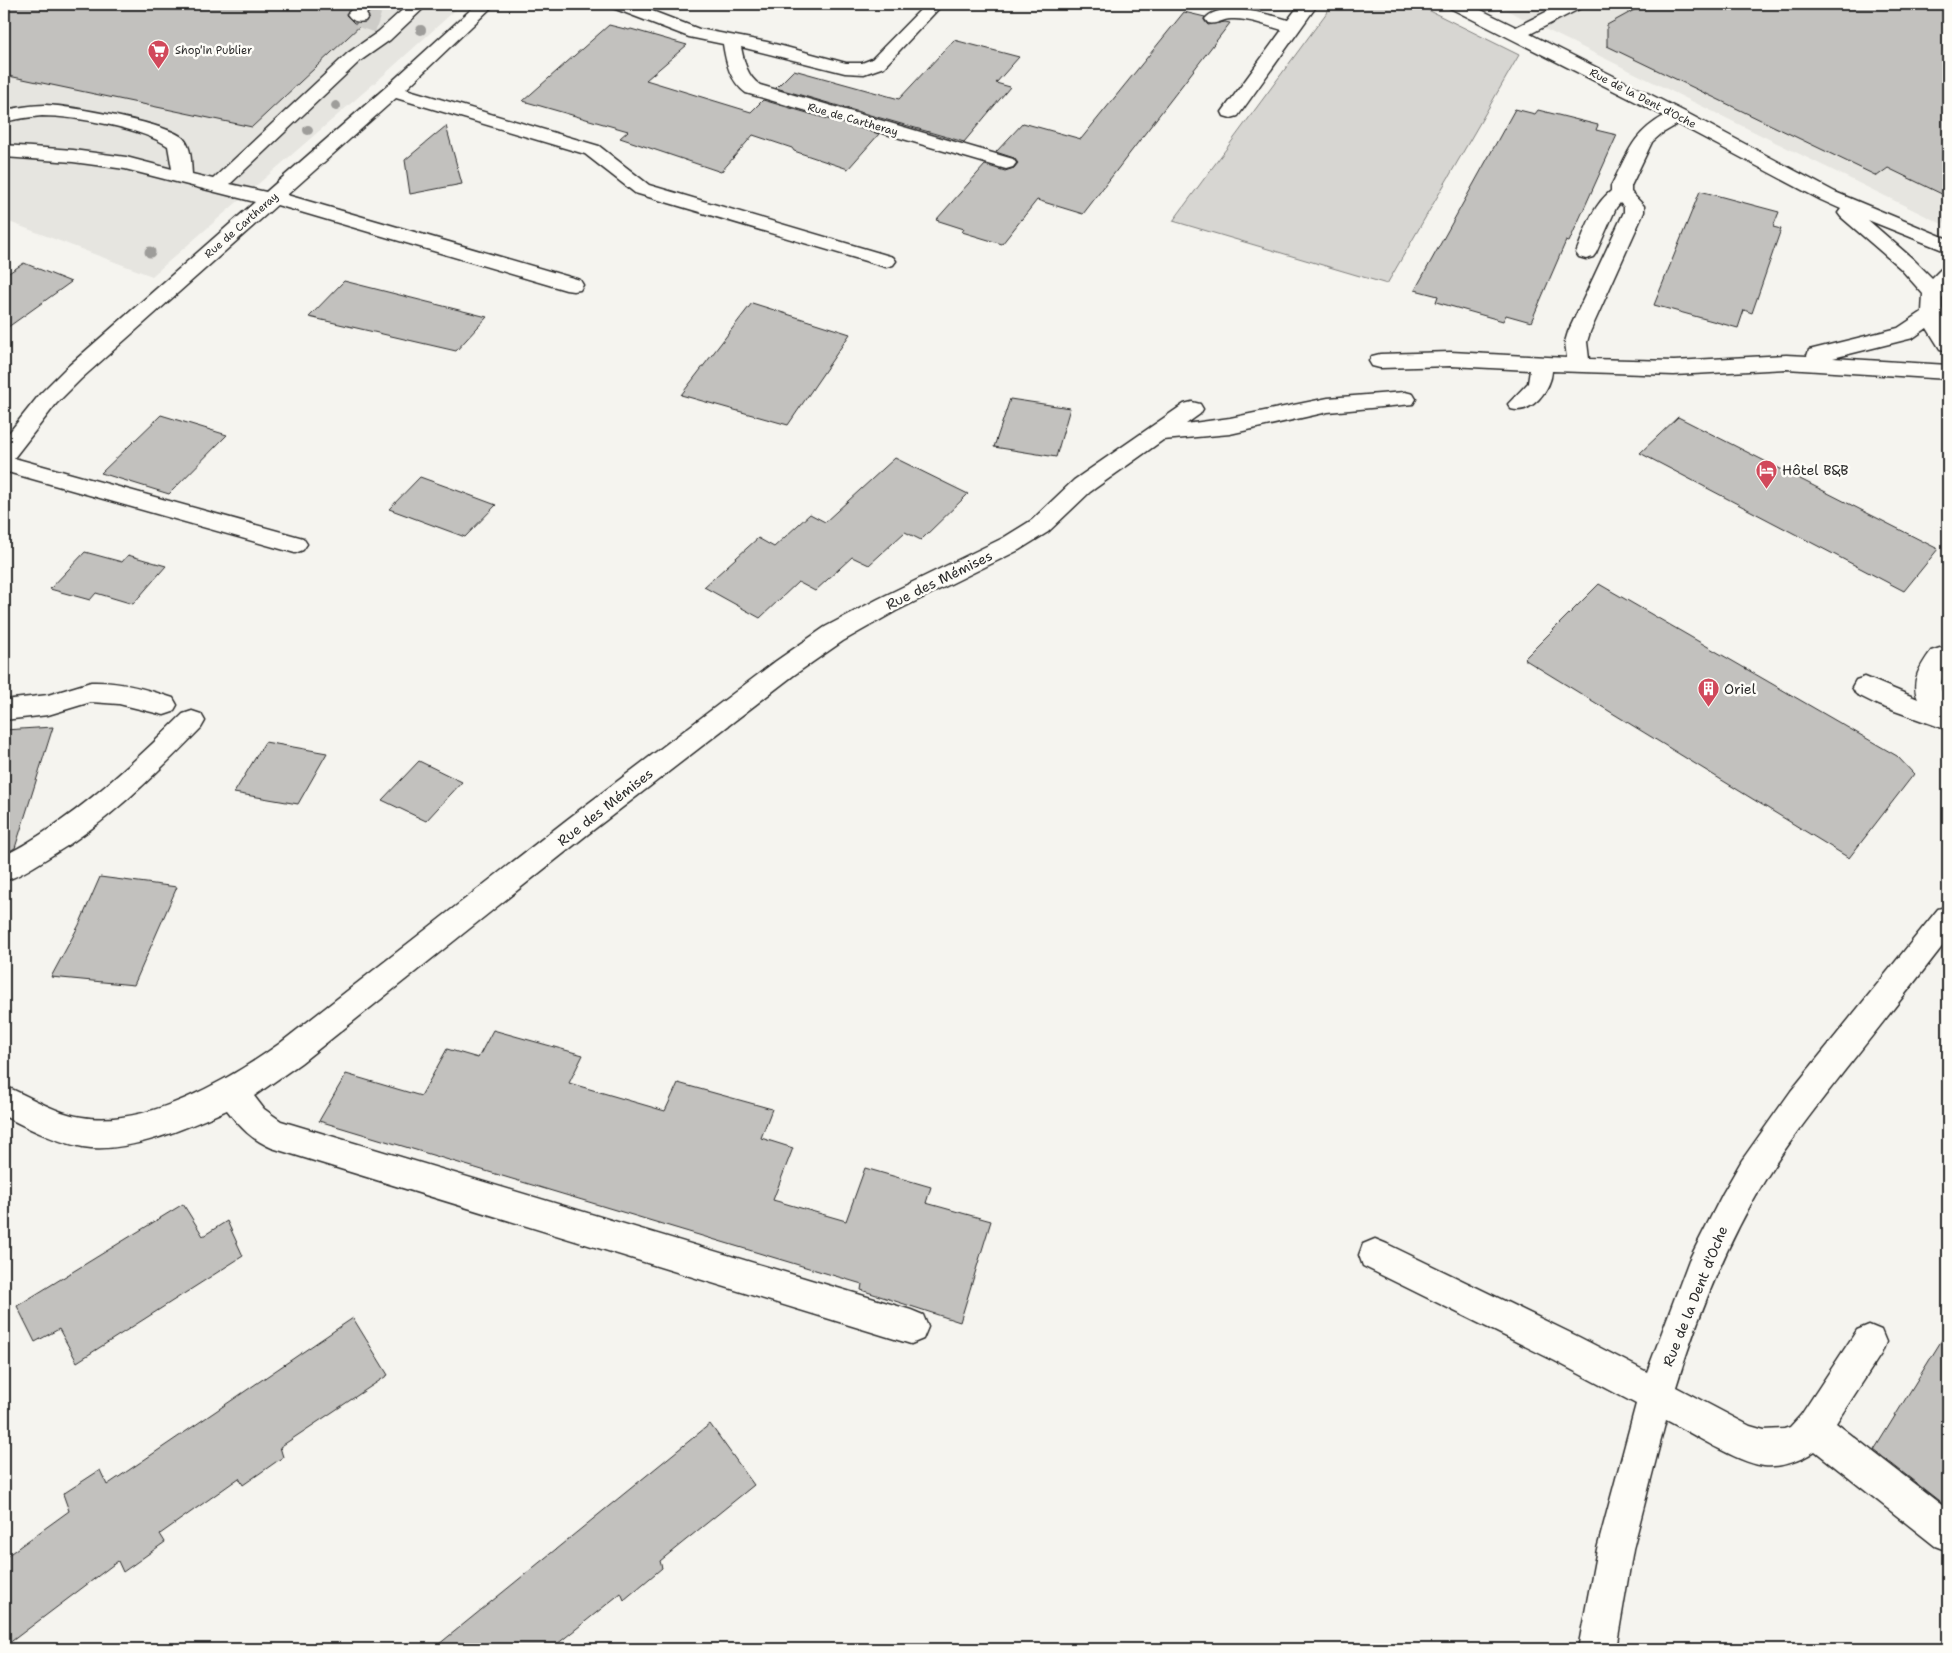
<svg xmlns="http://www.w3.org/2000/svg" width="1952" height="1653" font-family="'Shantell Sans',sans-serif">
	<rect width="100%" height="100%" fill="#f5f4ef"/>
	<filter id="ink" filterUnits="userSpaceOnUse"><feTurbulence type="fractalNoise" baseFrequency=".02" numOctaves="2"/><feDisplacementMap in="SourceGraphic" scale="10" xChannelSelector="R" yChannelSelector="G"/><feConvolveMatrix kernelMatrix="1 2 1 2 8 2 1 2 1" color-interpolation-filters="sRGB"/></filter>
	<g filter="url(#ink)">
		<!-- built -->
		<g fill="#e6e5e0">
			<path d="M 4,4 L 462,4 L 386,73 L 152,276 L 4,220 Z"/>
			<path d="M 1494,4 L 1948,4 L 1948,222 L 1940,223 Z"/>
		</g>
		<!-- green -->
		<path fill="#d7d6d2" stroke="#81807e" d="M 1333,4 L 1416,4 L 1519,55 L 1387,284 L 1173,221 Z"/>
		<!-- building -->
		<g fill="#c2c1be" stroke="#2b2b2b">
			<path d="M 4,4 L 355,4 L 346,15 L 354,23 L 363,23 L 252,127 L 4,75 Z"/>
			<path d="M 1645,4 L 1948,4 L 1948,197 L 1888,168 L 1877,176 L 1607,46 L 1607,25 Z"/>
			<path d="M 1184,12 L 1205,17 L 1204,20 L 1208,25 L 1225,22 L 1230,23 L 1083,214 L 1037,200 L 1002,244 L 962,232 L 964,229 L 936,220 L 985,165 L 1005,171 L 1014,168 L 1018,163 L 1014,158 L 996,152 L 1023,123 L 1081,139 Z"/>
			<path d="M 609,25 L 629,30 L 631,29 L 687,45 L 646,80 L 751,112 L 763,100 L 879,134 L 848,169 L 794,151 L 792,148 L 753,135 L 721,172 L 620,138 L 628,131 L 523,101 Z"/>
			<path d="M 954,40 L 1019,57 L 996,83 L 1010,87 L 964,142 L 776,88 L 794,70 L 899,99 Z"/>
			<path d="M 1515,109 L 1535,114 L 1538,110 L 1598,125 L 1596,130 L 1617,135 L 1569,242 L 1566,241 L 1531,322 L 1506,315 L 1503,321 L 1436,302 L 1438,296 L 1415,290 Z"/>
			<path d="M 446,126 L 462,184 L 410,194 L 405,160 Z"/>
			<path d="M 1700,191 L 1779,212 L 1773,227 L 1781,229 L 1752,313 L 1744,310 L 1738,328 L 1654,305 Z"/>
			<path d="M 24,263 L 71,282 L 4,330 L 4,276 Z"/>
			<path d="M 344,281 L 487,317 L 456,351 L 309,317 Z"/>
			<path d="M 752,303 L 850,334 L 788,425 L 681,395 Z"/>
			<path d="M 1010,399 L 1070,408 L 1056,457 L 994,447 Z"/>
			<path d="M 161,415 L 227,435 L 169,494 L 101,473 Z"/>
			<path d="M 1678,417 L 1938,549 L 1904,591 L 1640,453 Z"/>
			<path d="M 895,458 L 968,494 L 921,540 L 905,532 L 869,565 L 852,557 L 815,591 L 798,582 L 760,618 L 704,587 L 758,538 L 774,547 L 810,514 L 825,522 Z"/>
			<path d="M 420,477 L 456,490 L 496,505 L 465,537 L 389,509 Z"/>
			<path d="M 85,552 L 122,562 L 128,555 L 166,566 L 133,604 L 96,593 L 90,600 L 50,589 Z"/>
			<path d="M 1599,584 L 1897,756 L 1914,774 L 1849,858 L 1524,659 Z"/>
			<path d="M 53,727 L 15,848 L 4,854 L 4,730 Z"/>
			<path d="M 265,742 L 327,753 L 298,804 L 234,793 Z"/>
			<path d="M 419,761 L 462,782 L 426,821 L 382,800 Z"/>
			<path d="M 100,877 L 177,887 L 134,985 L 51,977 L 79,925 Z"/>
			<path d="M 493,1030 L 583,1055 L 569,1083 L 665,1111 L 678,1083 L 772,1109 L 761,1138 L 793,1148 L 773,1200 L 846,1221 L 865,1168 L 931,1187 L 926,1203 L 991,1221 L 960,1322 L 861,1290 L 862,1284 L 319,1121 L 346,1074 L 421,1096 L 447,1049 L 478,1058 Z"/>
			<path d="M 183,1204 L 203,1236 L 227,1221 L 243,1256 L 77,1362 L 59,1329 L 35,1342 L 17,1306 Z"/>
			<path d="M 353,1318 L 388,1375 L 280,1447 L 283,1457 L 243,1485 L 239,1478 L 160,1534 L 165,1542 L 123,1572 L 118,1561 L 4,1647 L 4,1558 L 69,1511 L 63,1494 L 100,1470 L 107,1485 Z"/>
			<path d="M 1948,1330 L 1948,1508 L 1874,1450 Z"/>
			<path d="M 710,1424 L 754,1485 L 660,1561 L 662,1568 L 624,1600 L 621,1593 L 551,1649 L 433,1649 Z"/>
		</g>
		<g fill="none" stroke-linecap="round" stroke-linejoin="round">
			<!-- minor-tunnel -->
			<path stroke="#cdccc8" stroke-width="20" stroke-dasharray="20 10" stroke-linecap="butt" d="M 359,17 L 381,24"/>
			<defs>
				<g id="minor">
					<path d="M 357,4 L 376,4 L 366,14 L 368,17 L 365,21 C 357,23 352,21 347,14 Z"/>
					<path d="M 409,4 L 428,4 L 390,40 L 360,61 L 230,184 L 266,192 L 386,87 L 477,4 L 495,4 L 406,89 L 599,146 L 649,185 L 893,257 L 896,261 L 893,265 L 886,267 L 879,265 L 635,193 L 585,154 L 396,98 L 287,195 L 580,280 L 583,285 L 580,290 L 573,291 L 566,290 L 277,205 L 81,379 L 56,404 L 14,458 L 303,538 L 307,544 L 303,550 L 295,553 L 4,471 L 4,439 L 40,394 L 65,369 L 255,202 L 125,169 L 73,162 L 4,157 L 4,145 L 73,150 L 126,157 L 172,169 L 168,146 C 142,128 74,116 42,116 C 29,117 17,119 4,122 L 4,110 C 18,108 31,105 46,105 C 69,106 167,123 183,138 C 192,147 191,163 192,174 L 213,179 L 348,53 L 378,32 Z"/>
					<path d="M 610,4 L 634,4 L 699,29 L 767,42 L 846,63 L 862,63 L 872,59 L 926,4 L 943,4 L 884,67 L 864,74 L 845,73 L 741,47 C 744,62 747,76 760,85 L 1013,159 L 1016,163 L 1013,167 L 1006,169 L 999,167 L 746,93 C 730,81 726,63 723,44 L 689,37 L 613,8 Z"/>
					<path d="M 1300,4 L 1318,4 L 1238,116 L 1231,118 L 1224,116 L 1222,112 L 1282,30 C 1265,25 1248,18 1231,19 C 1222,19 1217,25 1208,23 L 1205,19 C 1220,0 1268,14 1288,20 Z"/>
					<path d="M 1447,4 L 1469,4 L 1516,27 L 1562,4 L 1583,4 L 1581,8 L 1530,34 L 1685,112 L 1835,192 L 1948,239 L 1948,252 L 1868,220 L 1914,260 L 1932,278 L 1941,269 L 1948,268 L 1948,286 L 1942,299 L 1942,308 L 1948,327 L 1948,351 L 1940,349 L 1927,328 L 1913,338 L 1833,358 L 1948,365 L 1948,379 L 1786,369 L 1674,375 L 1552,371 C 1551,390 1531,415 1511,409 L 1508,404 L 1528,383 L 1530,370 L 1451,366 L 1380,368 L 1372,366 L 1369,361 L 1372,356 L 1380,354 L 1451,352 L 1567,358 L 1565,342 L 1568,332 L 1624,212 L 1624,207 L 1620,203 L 1616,208 L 1596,253 L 1593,257 L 1586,259 L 1579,257 L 1576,253 C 1585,231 1592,206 1611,191 L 1611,186 C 1628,154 1631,135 1664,116 L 1450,8 ZM 1678,124 L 1821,200 L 1841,209 L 1838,213 L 1841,217 L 1900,268 L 1923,294 L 1922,312 L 1898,328 L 1809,350 L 1807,356 L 1786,355 L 1674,361 L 1589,359 L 1587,342 L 1590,332 L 1644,212 L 1644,206 L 1631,192 L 1631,186 L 1652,142 L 1661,134 Z"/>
					<path d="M 1405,392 L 1413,394 L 1416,399 L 1413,404 L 1328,412 L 1230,434 L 1163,440 L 1090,492 L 1048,532 L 1019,550 L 896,611 L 843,641 L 794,675 L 588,834 L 301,1063 L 254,1096 L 264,1109 L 281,1121 L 911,1310 L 923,1315 L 928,1327 L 923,1339 L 911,1344 L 272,1148 C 252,1140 240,1127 227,1110 C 186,1128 129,1154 83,1147 C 55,1142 28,1128 4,1116 L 4,1086 C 30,1096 54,1113 82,1117 C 146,1128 229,1080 279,1044 L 569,818 L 776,661 L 825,627 L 878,599 L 1003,538 L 1032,520 L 1074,480 L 1184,404 L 1192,402 L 1200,404 L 1203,409 L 1200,414 L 1186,424 L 1230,418 L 1328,398 Z"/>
					<path d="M 1940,648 L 1948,651 C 1948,656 1949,663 1947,667 C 1941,680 1937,689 1948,701 L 1948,730 L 1878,705 L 1856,694 L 1852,687 L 1856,680 L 1865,677 L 1918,699 C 1910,681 1921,665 1931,651 Z"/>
					<path d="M 91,682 C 119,681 147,689 173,698 L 177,705 L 173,712 L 164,715 L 119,704 L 91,702 L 48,715 L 4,720 L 4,700 L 48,695 Z"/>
					<path d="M 192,711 L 201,714 L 205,721 L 201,728 C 155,775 108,822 51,856 C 36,865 21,876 4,881 L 4,856 C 73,820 128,768 183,714 Z"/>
					<path d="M 1948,906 L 1948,939 C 1914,983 1880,1026 1845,1070 C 1817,1106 1789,1141 1765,1180 C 1726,1244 1698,1315 1676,1387 L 1750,1426 L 1764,1430 L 1784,1429 L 1790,1427 L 1801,1415 L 1857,1330 L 1869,1325 L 1881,1330 L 1886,1342 L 1881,1354 L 1836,1423 L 1948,1510 L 1948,1551 L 1935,1546 L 1815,1451 C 1802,1460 1781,1468 1764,1466 C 1736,1462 1692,1433 1666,1420 L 1633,1549 L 1616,1649 L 1578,1649 L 1597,1549 L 1636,1404 L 1555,1361 L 1363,1266 L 1359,1255 L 1363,1244 L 1375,1239 L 1387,1244 L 1579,1337 L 1647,1372 L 1689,1260 L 1723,1193 L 1742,1160 L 1791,1091 L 1938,909 Z"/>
				</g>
			</defs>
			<!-- minor casing -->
			<use href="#minor" stroke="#2b2b2b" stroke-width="3"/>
			<!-- minor -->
			<use href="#minor" fill="#fdfcf7" fill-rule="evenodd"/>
		</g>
		<!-- trees -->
		<g fill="#9e9d9a">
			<circle cx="421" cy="30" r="5"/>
			<circle cx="336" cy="106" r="5"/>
			<circle cx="308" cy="130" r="5"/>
			<circle cx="150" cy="252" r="5.5"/>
		</g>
	</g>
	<!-- icons -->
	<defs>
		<symbol id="supermarket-pin" viewBox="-11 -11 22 30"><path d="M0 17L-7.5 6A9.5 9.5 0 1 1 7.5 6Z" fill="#d1495b" stroke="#fdfcf7"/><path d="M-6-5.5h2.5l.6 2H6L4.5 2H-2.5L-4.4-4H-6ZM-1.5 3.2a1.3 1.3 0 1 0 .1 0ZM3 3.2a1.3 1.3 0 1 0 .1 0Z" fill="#fff"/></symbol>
		<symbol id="hotel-pin" viewBox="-11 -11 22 30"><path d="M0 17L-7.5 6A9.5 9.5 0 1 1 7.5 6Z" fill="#d1495b" stroke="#fdfcf7"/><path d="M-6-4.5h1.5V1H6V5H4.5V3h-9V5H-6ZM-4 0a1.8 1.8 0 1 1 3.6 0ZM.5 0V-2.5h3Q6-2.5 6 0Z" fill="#fff"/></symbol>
		<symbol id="building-pin" viewBox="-11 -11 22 30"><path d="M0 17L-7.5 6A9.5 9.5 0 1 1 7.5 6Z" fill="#d1495b" stroke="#fdfcf7"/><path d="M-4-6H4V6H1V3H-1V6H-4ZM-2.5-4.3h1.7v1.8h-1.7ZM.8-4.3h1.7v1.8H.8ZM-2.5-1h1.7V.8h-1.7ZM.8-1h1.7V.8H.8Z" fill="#fff"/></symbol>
	</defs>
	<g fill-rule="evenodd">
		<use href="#supermarket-pin" x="146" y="38" width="25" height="34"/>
		<use href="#hotel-pin" x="1754" y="458" width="25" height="34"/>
		<use href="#building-pin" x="1696" y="676" width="25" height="34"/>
	</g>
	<g text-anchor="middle" stroke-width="5" stroke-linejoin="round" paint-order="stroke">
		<!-- far-poi labels -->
		<g font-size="11" fill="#2b2b2b" stroke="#fdfcf7" text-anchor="start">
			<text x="175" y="54">Shop'in Publier</text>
		</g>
		<!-- far-street labels -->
		<g font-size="11" fill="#2b2b2b" stroke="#fdfcf7">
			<text transform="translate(1643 98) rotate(27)" y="4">Rue de la Dent d'Oche</text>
			<text transform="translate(853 119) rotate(16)" y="4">Rue de Cartheray</text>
			<text transform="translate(241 225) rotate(-41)" y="4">Rue de Cartheray</text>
		</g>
		<!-- poi labels -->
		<g font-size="14" fill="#2b2b2b" stroke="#fdfcf7" text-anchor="start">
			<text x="1782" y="475">Hôtel B&amp;B</text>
			<text x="1724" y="694">Oriel</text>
		</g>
		<!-- street labels -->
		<g font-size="14" fill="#2b2b2b" stroke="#fdfcf7">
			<text transform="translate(939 580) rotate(-26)" y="5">Rue des Mémises</text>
			<text transform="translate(605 807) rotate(-38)" y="5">Rue des Mémises</text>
			<text transform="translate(1695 1296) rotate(-68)" y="5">Rue de la Dent d'Oche</text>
		</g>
	</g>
	<!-- margin -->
	<rect width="1952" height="1653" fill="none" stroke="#fdfcf7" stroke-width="20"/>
	<rect x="10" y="10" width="1932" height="1633" fill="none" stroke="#2b2b2b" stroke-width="2" filter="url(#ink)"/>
</svg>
